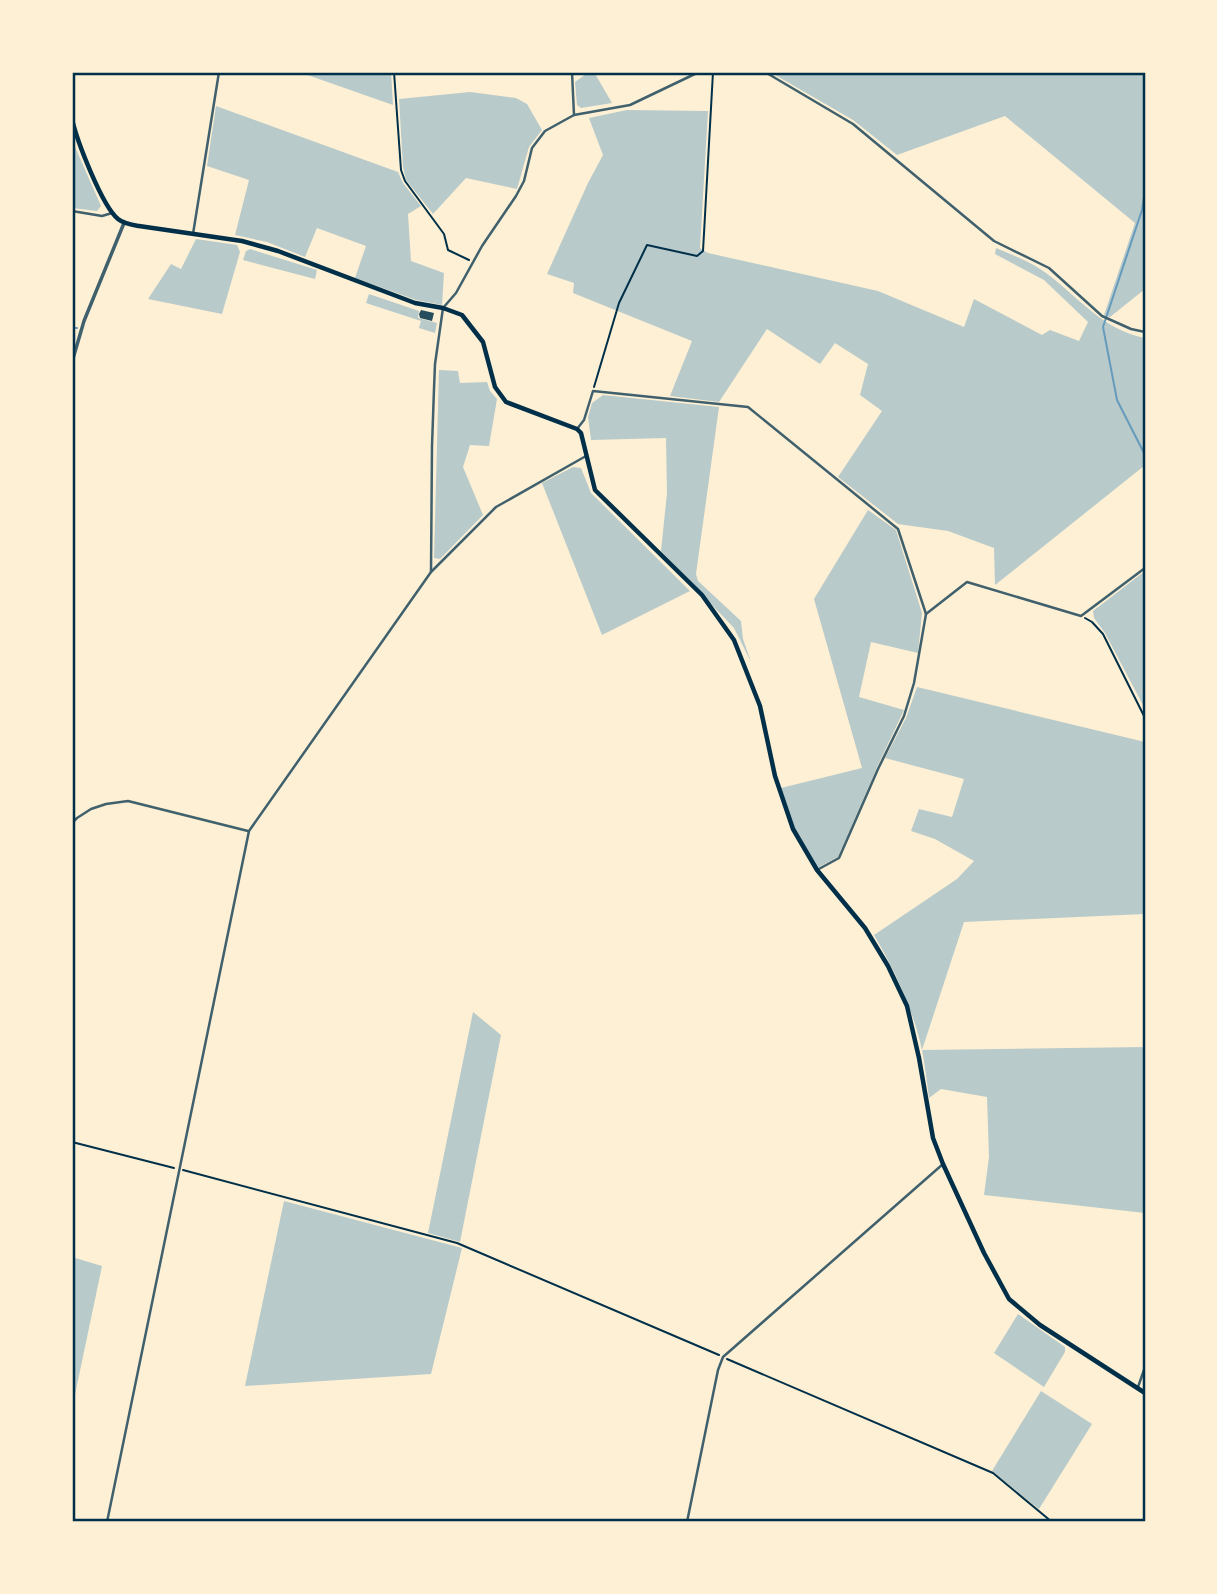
<svg xmlns="http://www.w3.org/2000/svg" width="1217" height="1594" font-family="'Varela Round',sans-serif">
	<rect width="100%" height="100%" fill="#fdf0d5"/>
	<!-- green -->
	<g fill="#b9caca">
		<path d="M 299,72 L 391,72 L 393,105 Z"/>
		<path d="M 589,72 L 594,72 L 612,103 L 581,108 L 577,105 L 575,82 Z"/>
		<path d="M 770,72 L 1145,72 L 1145,289 L 1110,317 L 1104,315 L 1135,223 L 1005,116 L 897,155 L 853,120 Z"/>
		<path d="M 470,92 L 516,98 L 527,104 L 542,130 L 529,147 L 517,189 L 466,178 L 433,214 L 406,180 L 403,167 L 399,99 Z"/>
		<path d="M 216,106 L 398,172 L 403,183 L 421,206 L 408,214 L 411,261 L 444,273 L 442,305 L 416,300 L 355,278 L 366,246 L 317,228 L 305,257 L 267,242 L 235,235 L 249,180 L 207,166 Z"/>
		<path d="M 627,110 L 708,111 L 700,248 L 708,253 L 878,291 L 964,327 L 974,299 L 1042,335 L 1050,330 L 1079,341 L 1088,322 L 1044,280 L 995,254 L 996,248 C 1015,256 1034,263 1050,276 C 1081,300 1104,330 1145,338 L 1145,467 L 1144,466 L 995,585 L 994,548 L 948,531 L 898,524 L 838,477 L 882,411 L 860,395 L 868,364 L 835,343 L 820,364 L 767,329 L 719,402 L 670,396 L 692,341 L 573,293 L 574,283 L 547,274 L 588,183 L 603,155 L 589,118 Z"/>
		<path d="M 72,140 L 101,206 L 97,211 L 72,208 Z"/>
		<path d="M 196,239 L 237,245 L 240,252 L 222,314 L 148,299 L 171,264 L 181,269 Z"/>
		<path d="M 250,249 L 317,270 L 315,279 L 243,260 L 246,251 Z"/>
		<path d="M 369,294 L 419,311 L 418,318 L 437,323 L 435,333 L 419,328 L 421,321 L 366,303 Z"/>
		<path d="M 439,370 L 458,371 L 460,383 L 487,382 L 490,391 L 497,399 L 489,446 L 470,445 L 463,467 L 483,515 L 440,559 L 434,558 Z"/>
		<path d="M 603,395 L 719,407 L 696,574 L 698,581 L 741,621 L 743,639 L 751,662 L 734,628 L 661,551 L 667,493 L 666,438 L 591,440 L 588,417 L 592,403 Z"/>
		<path d="M 573,467 L 581,468 L 591,493 L 690,591 L 602,635 L 542,483 Z"/>
		<path d="M 868,510 L 896,530 L 922,613 L 918,653 L 871,642 L 859,697 L 904,710 L 878,765 L 838,857 L 817,868 L 794,829 L 781,788 L 862,768 L 814,599 Z"/>
		<path d="M 1145,571 L 1145,709 L 1105,633 L 1094,618 L 1093,611 Z"/>
		<path d="M 917,687 L 1145,742 L 1145,914 L 964,922 L 922,1050 L 1145,1047 L 1145,1213 L 984,1195 L 989,1157 L 987,1097 L 941,1089 L 929,1098 C 927,1082 925,1066 922,1050 C 913,1009 895,971 874,935 L 957,879 L 974,861 L 935,839 L 911,831 L 919,809 L 952,817 L 964,779 L 885,758 L 906,718 Z"/>
		<path d="M 473,1012 L 501,1035 L 460,1242 L 428,1233 Z"/>
		<path d="M 284,1201 L 462,1248 L 431,1374 L 245,1386 Z"/>
		<path d="M 72,1257 L 102,1266 L 72,1409 Z"/>
		<path d="M 1018,1314 L 1065,1347 L 1065,1352 L 1044,1387 L 994,1353 Z"/>
		<path d="M 1041,1391 L 1092,1424 L 1039,1509 L 992,1471 Z"/>
	</g>
	<g fill="none" stroke-linecap="round" stroke-linejoin="round">
		<!-- stream -->
		<g stroke="#669bbc" stroke-width="2">
			<path d="M 1145,190 L 1142,210 L 1103,327 L 1117,400 L 1145,455"/>
			<path d="M 72,328 L 77,328"/>
		</g>
	</g>
	<!-- building -->
	<path fill="#264d5e" d="M 421,310 L 434,313 L 432,321 L 420,318 L 419,314 Z"/>
	<g fill="none" stroke-linecap="round" stroke-linejoin="round">
		<!-- path -->
		<g stroke="#003049" stroke-width="2">
			<path d="M 394,72 L 401,170 L 405,181 L 444,234 L 448,250 L 469,260"/>
			<path d="M 594,387 L 619,303 L 647,245 L 697,256 L 703,251 L 713,72"/>
			<path d="M 1085,618 L 1092,622 L 1103,634 L 1145,718"/>
			<path d="M 72,1142 L 174,1168"/>
			<path d="M 183,1170 L 457,1243 L 719,1355"/>
			<path d="M 727,1359 L 993,1473 L 1052,1522"/>
		</g>
		<!-- minor -->
		<g stroke="#3f606c" stroke-width="2.5">
			<path d="M 572,72 L 574,115"/>
			<path d="M 765,72 L 853,124 L 994,241 L 1049,268 L 1102,316 L 1131,329 L 1145,332"/>
			<path d="M 72,211 L 102,216 L 112,213"/>
			<path d="M 193,234 L 219,72"/>
			<path d="M 577,429 L 584,420 L 593,391 L 748,407 L 898,529 L 926,614 L 914,683 L 904,716 L 878,769 L 839,858 L 817,870"/>
			<path d="M 431,572 L 432,446 L 434,389 L 435,364 L 443,308 L 456,293 L 482,246 L 516,196 L 524,181 L 532,148 L 545,131 L 574,115 L 630,105 L 699,72"/>
			<path d="M 926,614 L 967,582 L 1081,616 L 1145,568"/>
			<path d="M 72,823 L 77,818 L 91,809 L 106,804 L 128,801 L 248,831"/>
			<path d="M 1138,1387 L 1145,1367"/>
			<path d="M 107,1522 L 249,831 L 431,572 L 496,507 L 586,456"/>
			<path d="M 687,1522 L 718,1370 L 723,1357 L 943,1164"/>
		</g>
		<!-- tertiary -->
		<path stroke="#3f606c" stroke-width="3.5" d="M 72,362 L 84,321 L 124,223"/>
		<!-- secondary -->
		<path stroke="#003049" stroke-width="4.5" d="M 72,119 C 77,141 102,206 118,219 C 124,224 132,225 139,226 L 242,241 L 278,251 L 415,303 L 443,308 L 462,315 L 483,342 L 495,387 L 506,402 L 577,429 L 581,433 L 595,490 L 702,595 L 734,640 L 760,706 L 775,776 L 793,829 L 817,870 L 865,928 L 888,966 L 907,1006 L 919,1058 L 933,1138 L 943,1164 L 984,1253 L 1009,1299 L 1040,1325 L 1145,1393"/>
	</g>
	<!-- border -->
	<rect width="1217" height="1594" fill="none" stroke="#fdf0d5" stroke-width="147"/>
	<rect x="74" y="74" width="1070" height="1446" fill="none" stroke="#003049" stroke-width="2.5"/>
</svg>
